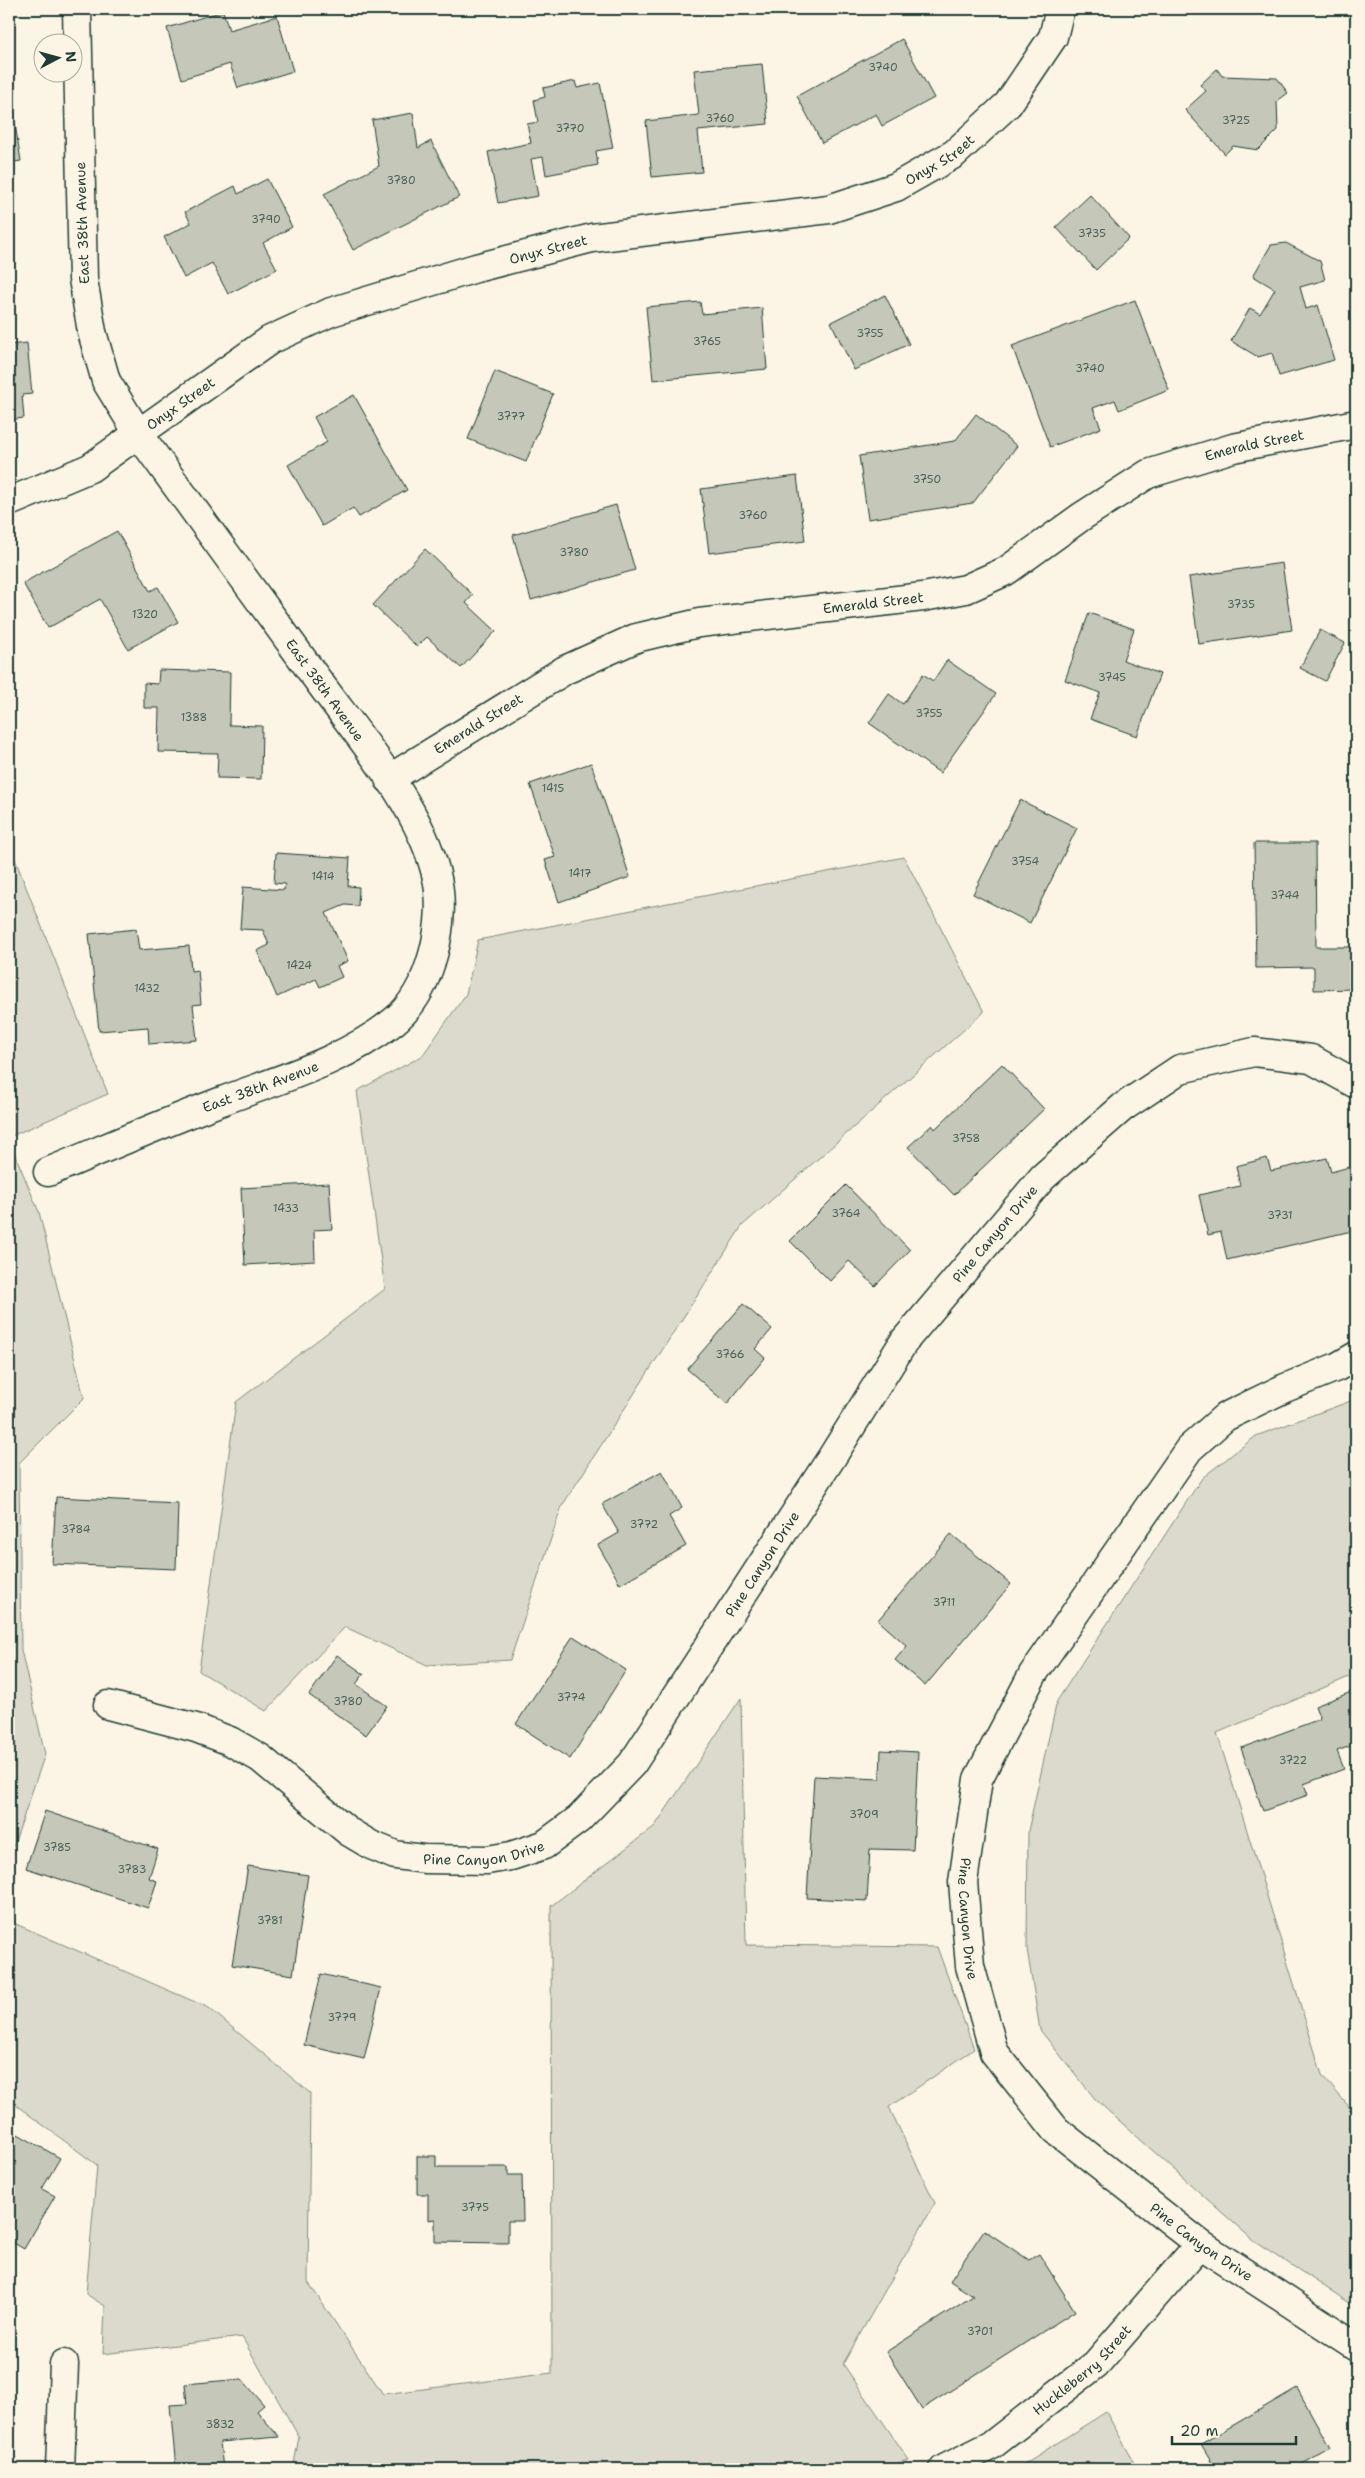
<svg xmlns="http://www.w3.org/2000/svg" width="1365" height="2478" font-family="'Shantell Sans',sans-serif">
	<rect width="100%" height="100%" fill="#fcf5e5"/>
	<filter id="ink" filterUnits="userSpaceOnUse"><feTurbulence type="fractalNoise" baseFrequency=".02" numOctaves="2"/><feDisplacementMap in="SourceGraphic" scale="10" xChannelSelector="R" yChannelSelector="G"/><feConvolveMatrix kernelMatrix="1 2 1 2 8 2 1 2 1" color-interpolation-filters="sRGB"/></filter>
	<g filter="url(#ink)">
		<!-- green -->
		<g fill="#dcdacc" stroke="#7e8c80">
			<path d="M 9,844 L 108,1094 L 9,1137 Z"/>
			<path d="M 904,857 L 984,1012 L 742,1226 L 562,1506 L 510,1660 L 427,1665 L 345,1627 L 266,1711 L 199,1671 L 236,1402 L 385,1289 L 357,1091 L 422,1056 L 466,994 L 478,940 Z"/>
			<path d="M 9,1140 L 39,1212 L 84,1398 L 19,1463 L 21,1650 L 45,1754 L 9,1859 Z"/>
			<path d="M 1356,1399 L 1356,1674 L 1217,1733 L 1322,2075 L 1356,2115 L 1356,2307 L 1254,2241 L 1096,2100 L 1040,2030 L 1027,1949 L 1028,1831 L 1057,1701 L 1202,1478 L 1256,1436 Z"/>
			<path d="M 741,1698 L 746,1945 L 937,1947 L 974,2049 L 889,2107 L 935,2203 L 843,2364 L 909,2460 L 874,2469 L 293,2469 L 299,2437 L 242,2337 L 103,2354 L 105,2306 L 86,2294 L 97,2165 L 9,2100 L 9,1921 L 209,2008 L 310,2093 L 308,2282 L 383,2394 L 552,2373 L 551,1906 L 655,1826 Z"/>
			<path d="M 1106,2412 L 1138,2469 L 1016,2469 Z"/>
		</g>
		<!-- building -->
		<g fill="#c5c7b9" stroke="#1f3d34">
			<path d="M 223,11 L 229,30 L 277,16 L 293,71 L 238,88 L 230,64 L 182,79 L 167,28 Z"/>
			<path d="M 902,39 L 934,98 L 882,126 L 876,114 L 822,143 L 797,96 Z"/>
			<path d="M 762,64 L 768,124 L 698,131 L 702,172 L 652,177 L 646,121 L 699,115 L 694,70 Z"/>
			<path d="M 1217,69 L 1222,76 L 1277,78 L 1288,93 L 1277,101 L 1278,130 L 1258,150 L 1233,146 L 1225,154 L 1185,110 L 1206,91 L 1200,85 Z"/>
			<path d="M 575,81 L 577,88 L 600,83 L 613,148 L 596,151 L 598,165 L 546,175 L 543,157 L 531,159 L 538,196 L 498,203 L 488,152 L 531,143 L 527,124 L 538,122 L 534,100 L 545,97 L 543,88 Z"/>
			<path d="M 9,87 L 21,161 L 9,163 L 16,198 L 9,199 Z"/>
			<path d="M 413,113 L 418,148 L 431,141 L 459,197 L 353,250 L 324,194 L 379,166 L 372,120 Z"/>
			<path d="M 267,179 L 292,227 L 263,243 L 277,269 L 228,294 L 212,263 L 184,278 L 164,237 L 191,223 L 185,212 L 235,186 L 238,194 Z"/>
			<path d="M 1090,195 L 1129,238 L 1096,270 L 1056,227 Z"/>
			<path d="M 1286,243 L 1320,261 L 1325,280 L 1300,287 L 1306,309 L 1318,305 L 1334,360 L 1279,376 L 1272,353 L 1258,357 L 1231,341 L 1250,308 L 1260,314 L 1275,289 L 1253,276 L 1271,245 Z"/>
			<path d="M 885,295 L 909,344 L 854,370 L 831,322 Z"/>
			<path d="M 1135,300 L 1169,390 L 1119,410 L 1115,400 L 1093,408 L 1101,428 L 1050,447 L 1012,346 Z"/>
			<path d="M 700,302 L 702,314 L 762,308 L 767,369 L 653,380 L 646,307 Z"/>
			<path d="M 27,343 L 32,394 L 22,395 L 24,418 L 9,420 L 9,345 Z"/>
			<path d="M 495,371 L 553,394 L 526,462 L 468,439 Z"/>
			<path d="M 354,395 L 407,490 L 359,517 L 353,508 L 322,526 L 288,465 L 327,442 L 314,417 Z"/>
			<path d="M 976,414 L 1017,446 L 973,503 L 868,519 L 859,456 L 955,441 Z"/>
			<path d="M 797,476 L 805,541 L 709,553 L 701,489 Z"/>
			<path d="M 616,505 L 635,570 L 531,600 L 513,535 Z"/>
			<path d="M 117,531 L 150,591 L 158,587 L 178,622 L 128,649 L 100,599 L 48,628 L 23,583 Z"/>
			<path d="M 425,549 L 473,595 L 466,603 L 496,631 L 461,668 L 427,637 L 417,647 L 373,605 Z"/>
			<path d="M 1282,563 L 1292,630 L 1199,644 L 1189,577 Z"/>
			<path d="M 1089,613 L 1134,629 L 1123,660 L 1160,674 L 1137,736 L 1090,719 L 1100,693 L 1065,680 Z"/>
			<path d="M 1320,630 L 1345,643 L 1325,681 L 1300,668 Z"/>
			<path d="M 947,660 L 996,694 L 940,773 L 869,723 L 889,694 L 903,704 L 923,674 L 933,681 Z"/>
			<path d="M 159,670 L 230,672 L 229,725 L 262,726 L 261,779 L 217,778 L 218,753 L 158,752 L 159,708 L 144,708 L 144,683 L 158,684 Z"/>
			<path d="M 591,763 L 630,877 L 559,902 L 545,860 L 555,857 L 530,784 Z"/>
			<path d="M 1020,800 L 1077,828 L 1030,923 L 973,894 Z"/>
			<path d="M 1254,843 L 1315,843 L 1316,947 L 1356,947 L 1356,989 L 1314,990 L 1314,967 L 1256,968 Z"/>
			<path d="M 276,853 L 350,858 L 348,886 L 359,887 L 358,906 L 345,905 L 326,913 L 348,961 L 337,966 L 342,977 L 320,987 L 316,979 L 277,997 L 257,951 L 269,945 L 263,930 L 240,929 L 243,887 L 284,890 L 285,884 L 274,883 Z"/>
			<path d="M 136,929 L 139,950 L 189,946 L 191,971 L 198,970 L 201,1004 L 193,1005 L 197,1040 L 149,1044 L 148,1027 L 99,1031 L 89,934 Z"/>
			<path d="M 1002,1064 L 1044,1109 L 954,1195 L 908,1147 L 932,1125 L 935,1129 Z"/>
			<path d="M 1267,1158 L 1271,1171 L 1327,1158 L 1331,1172 L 1349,1167 L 1356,1200 L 1356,1230 L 1227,1260 L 1221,1232 L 1208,1235 L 1199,1195 L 1240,1186 L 1236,1166 Z"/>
			<path d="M 329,1183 L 332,1229 L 314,1230 L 315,1261 L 245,1265 L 241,1188 Z"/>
			<path d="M 846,1185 L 910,1250 L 875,1286 L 849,1261 L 830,1281 L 790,1241 Z"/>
			<path d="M 743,1304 L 772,1329 L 755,1349 L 765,1358 L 727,1404 L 687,1369 Z"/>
			<path d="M 662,1471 L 682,1508 L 669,1516 L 686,1546 L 620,1584 L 598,1545 L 619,1533 L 602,1504 Z"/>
			<path d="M 56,1497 L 178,1503 L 176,1569 L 52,1564 Z"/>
			<path d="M 951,1534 L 1011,1584 L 925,1686 L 895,1660 L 907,1646 L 878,1620 Z"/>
			<path d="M 573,1636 L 626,1670 L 570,1759 L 516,1724 Z"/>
			<path d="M 337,1655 L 364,1674 L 356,1684 L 387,1706 L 366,1735 L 309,1695 Z"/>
			<path d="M 1354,1691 L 1356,1699 L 1356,1744 L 1337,1751 L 1344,1769 L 1304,1784 L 1308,1795 L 1263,1811 L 1241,1748 L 1320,1719 L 1315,1706 Z"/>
			<path d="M 881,1750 L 918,1752 L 913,1850 L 870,1849 L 867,1901 L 807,1898 L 814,1776 L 880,1779 Z"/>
			<path d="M 45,1811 L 158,1849 L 149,1878 L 157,1881 L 148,1908 L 26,1868 Z"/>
			<path d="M 248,1866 L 308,1875 L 293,1975 L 232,1965 Z"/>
			<path d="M 321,1974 L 381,1988 L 364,2059 L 304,2045 Z"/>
			<path d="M 9,2129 L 60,2158 L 42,2189 L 55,2196 L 24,2249 L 9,2240 Z"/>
			<path d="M 417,2156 L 436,2156 L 436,2167 L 508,2167 L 508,2175 L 522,2175 L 523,2221 L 508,2221 L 508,2243 L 435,2242 L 435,2219 L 428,2220 L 428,2194 L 417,2194 Z"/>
			<path d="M 984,2230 L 1029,2260 L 1039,2254 L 1075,2311 L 922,2409 L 886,2352 L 973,2296 L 950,2281 Z"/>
			<path d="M 242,2379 L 264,2405 L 257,2411 L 279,2437 L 220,2442 L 223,2469 L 176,2469 L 170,2405 L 187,2404 L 185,2384 Z"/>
			<path d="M 1297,2388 L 1330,2448 L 1294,2469 L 1216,2469 L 1201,2444 Z"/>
		</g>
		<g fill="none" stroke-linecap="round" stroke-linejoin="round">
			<defs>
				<g id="minor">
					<path id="s1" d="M 9,502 L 90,468 L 270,340 L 331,312 L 476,268 L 592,238 L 829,209 L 896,187 L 954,154 L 1008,104 L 1053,37 L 1060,9"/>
					<path id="s2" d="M 389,779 L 565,670 L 636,638 L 699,623 L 923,597 L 966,589 L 1006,571 L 1081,517 L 1148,474 L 1233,448 L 1356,424"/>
					<path id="s3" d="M 48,1172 C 106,1148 163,1123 222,1101 C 280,1079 344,1061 393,1022 C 431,992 448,920 436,874 C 420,808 362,740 322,686 C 261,602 199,517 138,433 L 106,381 L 92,332 L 83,279 L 77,9"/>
					<path id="s4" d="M 1356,1356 L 1337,1367 L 1285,1388 L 1225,1417 L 1189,1449 L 1033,1674 L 978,1779 L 963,1882 L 970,1966 L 994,2052 L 1056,2130 L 1200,2244 L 1356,2346"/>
					<path id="s5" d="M 108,1705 L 196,1728 L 230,1741 L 260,1758 L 349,1832 L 371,1845 L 395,1855 L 424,1859 L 487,1860 L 511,1856 L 544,1845 L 579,1819 L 632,1764 L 832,1457 L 905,1340 L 1043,1177 L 1123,1107 L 1180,1069 L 1254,1052 L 1311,1059 L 1356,1084"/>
					<path d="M 60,2469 L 64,2364"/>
					<path id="s6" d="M 944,2469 L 992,2445 L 1096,2364 L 1200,2244"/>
				</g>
			</defs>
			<!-- minor casing -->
			<use href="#minor" stroke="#1f3d34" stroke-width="31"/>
			<!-- minor -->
			<use href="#minor" stroke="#fcf5e5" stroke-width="28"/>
		</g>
	</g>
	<g text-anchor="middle" stroke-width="5" stroke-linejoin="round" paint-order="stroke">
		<!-- number labels -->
		<g font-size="11" fill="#486055">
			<text x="883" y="71">3740</text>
			<text x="720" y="122">3760</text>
			<text x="1236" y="124">3725</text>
			<text x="570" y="132">3770</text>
			<text x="401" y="184">3780</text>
			<text x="266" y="223">3790</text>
			<text x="1092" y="237">3735</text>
			<text x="870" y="337">3755</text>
			<text x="707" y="345">3765</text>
			<text x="1090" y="372">3740</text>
			<text x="511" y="420">3777</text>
			<text x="927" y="483">3750</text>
			<text x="753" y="519">3760</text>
			<text x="574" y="556">3780</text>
			<text x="1241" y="608">3735</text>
			<text x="145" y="618">1320</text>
			<text x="1112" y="681">3745</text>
			<text x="929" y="717">3755</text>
			<text x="194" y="721">1388</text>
			<text x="553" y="792">1415</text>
			<text x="1025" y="865">3754</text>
			<text x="580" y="877">1417</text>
			<text x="323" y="880">1414</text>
			<text x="1285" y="899">3744</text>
			<text x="299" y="969">1424</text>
			<text x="147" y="992">1432</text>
			<text x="966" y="1142">3758</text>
			<text x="286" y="1212">1433</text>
			<text x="846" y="1217">3764</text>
			<text x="1280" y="1219">3731</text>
			<text x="730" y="1358">3766</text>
			<text x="644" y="1528">3772</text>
			<text x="76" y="1533">3784</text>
			<text x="944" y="1606">3711</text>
			<text x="571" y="1701">3774</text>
			<text x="348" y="1705">3780</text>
			<text x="1293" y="1764">3722</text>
			<text x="864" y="1818">3709</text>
			<text x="57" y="1851">3785</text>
			<text x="132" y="1873">3783</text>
			<text x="270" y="1924">3781</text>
			<text x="342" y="2021">3779</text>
			<text x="475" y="2211">3775</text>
			<text x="980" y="2335">3701</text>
			<text x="220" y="2428">3832</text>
		</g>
		<!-- street labels -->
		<g font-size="14" fill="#1f3d34" stroke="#fcf5e5">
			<text dy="5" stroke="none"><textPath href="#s1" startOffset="1008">Onyx Street</textPath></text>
			<text transform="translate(82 223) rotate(-92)" y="5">East 38th Avenue</text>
			<text dy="5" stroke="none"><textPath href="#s1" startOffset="602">Onyx Street</textPath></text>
			<text dy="5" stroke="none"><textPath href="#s1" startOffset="199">Onyx Street</textPath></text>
			<text dy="5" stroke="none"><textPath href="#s2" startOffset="945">Emerald Street</textPath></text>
			<text dy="5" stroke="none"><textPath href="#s2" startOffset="525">Emerald Street</textPath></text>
			<text transform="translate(325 690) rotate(54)" y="5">East 38th Avenue</text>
			<text dy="5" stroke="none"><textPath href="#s2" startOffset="105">Emerald Street</textPath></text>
			<text dy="5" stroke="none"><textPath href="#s3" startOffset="229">East 38th Avenue</textPath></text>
			<text dy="5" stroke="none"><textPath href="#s5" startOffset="1244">Pine Canyon Drive</textPath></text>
			<text dy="5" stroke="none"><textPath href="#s5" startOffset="839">Pine Canyon Drive</textPath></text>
			<text dy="5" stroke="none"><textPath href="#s5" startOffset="419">Pine Canyon Drive</textPath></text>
			<text dy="5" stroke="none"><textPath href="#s4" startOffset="726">Pine Canyon Drive</textPath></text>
			<text dy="5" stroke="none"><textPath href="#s4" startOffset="1146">Pine Canyon Drive</textPath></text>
			<text dy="5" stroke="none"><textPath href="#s6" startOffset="171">Huckleberry Street</textPath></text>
		</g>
	</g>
	<!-- margin -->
	<rect width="1365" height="2478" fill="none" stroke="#fcf5e5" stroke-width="30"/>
	<rect x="15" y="15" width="1335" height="2448" fill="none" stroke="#1f3d34" stroke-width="2" filter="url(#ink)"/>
	<!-- north arrow -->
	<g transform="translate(58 58) rotate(84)"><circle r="24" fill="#fcf5e5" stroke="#a4ab9e"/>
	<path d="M0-4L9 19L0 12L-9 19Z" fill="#1f3d34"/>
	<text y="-8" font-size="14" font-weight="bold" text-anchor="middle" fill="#1f3d34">N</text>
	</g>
	<!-- scale -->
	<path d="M1172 2436v8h124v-8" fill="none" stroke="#1f3d34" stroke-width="2.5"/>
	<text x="1180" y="2436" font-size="15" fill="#1f3d34" stroke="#fcf5e5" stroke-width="4" paint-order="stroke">20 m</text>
</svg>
